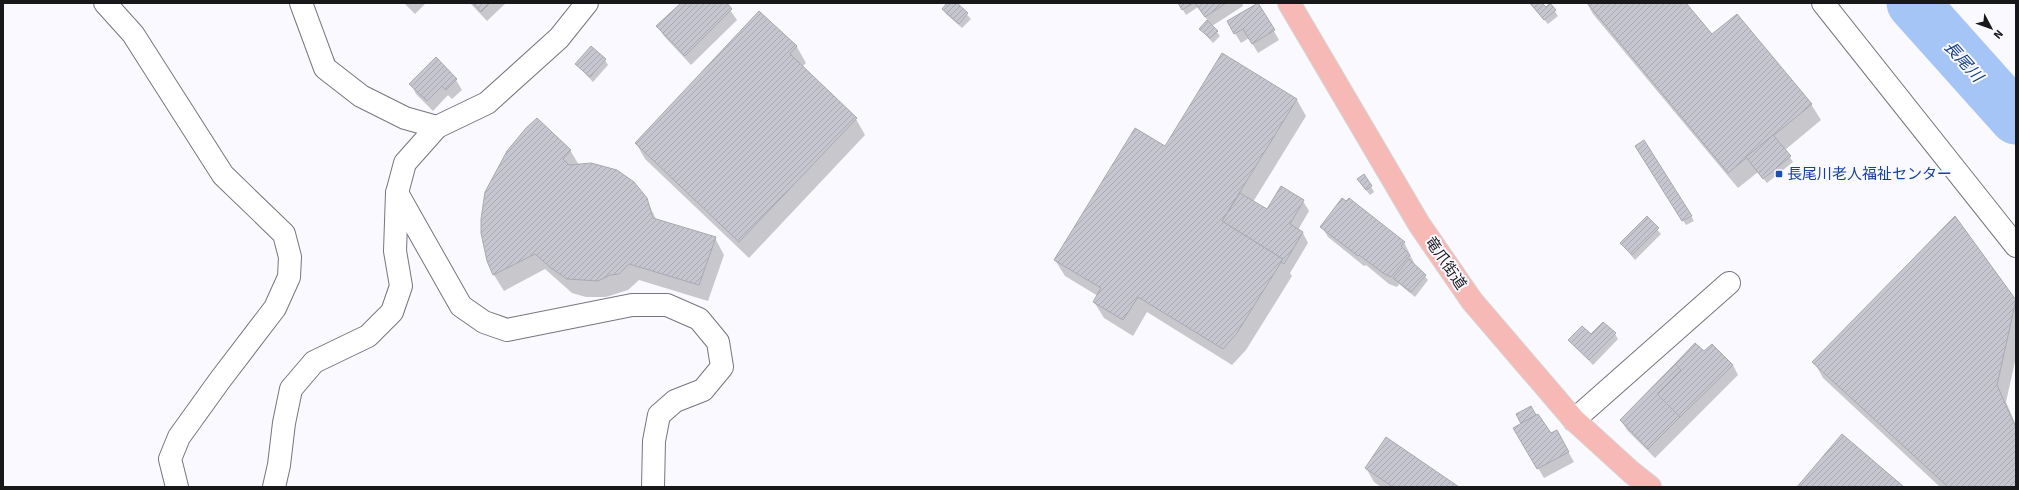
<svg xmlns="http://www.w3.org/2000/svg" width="2019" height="490" font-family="Signika,'Noto Sans JP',sans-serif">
	<defs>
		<pattern id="building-hatch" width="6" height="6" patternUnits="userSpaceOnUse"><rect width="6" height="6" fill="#c5c6cf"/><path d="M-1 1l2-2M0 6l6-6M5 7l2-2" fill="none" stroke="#a8a9b1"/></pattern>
	</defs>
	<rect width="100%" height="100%" fill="#f9f9ff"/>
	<!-- shadow -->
	<g fill="#0003">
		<path d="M 404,3 L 426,3 L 415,14 Z"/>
		<path d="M 470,3 L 506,3 L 487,21 Z"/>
		<path d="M 682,3 L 725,3 L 737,20 L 691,65 L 664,36 L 658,26 Z"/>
		<path d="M 949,3 L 956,3 L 971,19 L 962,28 L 946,14 L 943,9 Z"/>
		<path d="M 1179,3 L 1242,3 L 1243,6 L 1212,26 L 1220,36 L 1213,43 L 1200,29 L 1208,21 L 1198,7 L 1186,15 Z"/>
		<path d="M 1529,3 L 1543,3 L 1546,8 L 1550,4 L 1558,16 L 1548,24 Z"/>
		<path d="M 1587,3 L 1685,3 L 1712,35 L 1811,104 L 1821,120 L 1785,150 L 1793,162 L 1767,183 L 1758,172 L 1738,188 L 1593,14 Z"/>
		<path d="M 1258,4 L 1279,40 L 1258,53 L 1249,38 L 1241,43 L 1228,22 Z"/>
		<path d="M 759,13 L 797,47 L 806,63 L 802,67 L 856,119 L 865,135 L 749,258 L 645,159 L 636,143 Z"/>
		<path d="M 605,60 L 608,65 L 593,82 L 576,64 Z"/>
		<path d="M 456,80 L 462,90 L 452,99 L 448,95 L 433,111 L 416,94 L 411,84 Z"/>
		<path d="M 1297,100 L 1306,116 L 1253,202 L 1267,211 L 1303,201 L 1309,211 L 1298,230 L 1303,233 L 1308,243 L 1290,273 L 1292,276 L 1246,350 L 1232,365 L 1147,312 L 1133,336 L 1104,318 L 1094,302 L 1098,296 L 1065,276 L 1055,260 L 1165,148 Z"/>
		<path d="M 570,150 L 579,165 L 646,199 L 657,221 L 715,238 L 724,255 L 708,301 L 639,280 L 628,290 L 606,297 L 586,297 L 572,293 L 545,269 L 504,291 L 494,275 L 485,249 Z"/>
		<path d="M 1639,151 L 1691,216 L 1694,221 L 1686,225 Z"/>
		<path d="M 1364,175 L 1374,192 L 1370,195 L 1361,184 Z"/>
		<path d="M 1647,218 L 1661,234 L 1635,260 L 1621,243 Z"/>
		<path d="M 1322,227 L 1404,242 L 1415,265 L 1428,280 L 1415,297 L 1399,284 L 1397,287 L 1389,284 L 1366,265 L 1364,266 L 1328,237 Z"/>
		<path d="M 2015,300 L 2016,357 L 2006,402 L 2016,425 L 2016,487 L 1940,487 L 1823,378 L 1814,362 Z"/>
		<path d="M 1615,334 L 1618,339 L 1593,365 L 1569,340 L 1591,335 Z"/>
		<path d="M 1703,353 L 1733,365 L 1738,375 L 1655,458 L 1627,430 L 1621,420 Z"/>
		<path d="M 1531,407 L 1550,435 L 1557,432 L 1574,462 L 1544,478 L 1515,429 L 1523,424 Z"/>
		<path d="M 1366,468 L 1458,487 L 1381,487 L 1374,482 Z"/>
	</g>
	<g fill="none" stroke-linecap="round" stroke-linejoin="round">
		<!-- river -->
		<path stroke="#a6c5f7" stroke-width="53" d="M 1913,3 L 2016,118"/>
	</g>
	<!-- building -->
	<g fill="url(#building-hatch)" stroke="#a8a9b2">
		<path d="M 473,3 L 490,3 L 481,12 Z"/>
		<path d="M 681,3 L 727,3 L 732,9 L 685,56 L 656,26 Z"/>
		<path d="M 947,3 L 957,3 L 968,13 L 959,24 L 942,9 Z"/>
		<path d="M 1178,3 L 1193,3 L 1182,10 Z"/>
		<path d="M 1195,3 L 1226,3 L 1205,17 Z"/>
		<path d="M 1258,3 L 1275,30 L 1252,44 L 1243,29 L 1234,34 L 1227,21 Z"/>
		<path d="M 1530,3 L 1542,3 L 1546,7 L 1550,3 L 1556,10 L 1544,20 Z"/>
		<path d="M 1587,3 L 1686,3 L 1712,34 L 1737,14 L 1812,104 L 1728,173 Z"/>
		<path d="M 759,11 L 797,46 L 790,54 L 857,118 L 739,242 L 635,143 Z"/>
		<path d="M 1207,20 L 1218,31 L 1210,38 L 1199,29 Z"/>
		<path d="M 591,46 L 606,59 L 590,77 L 575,64 Z"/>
		<path d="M 1222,53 L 1297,99 L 1222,221 L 1283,259 L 1237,333 L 1223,349 L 1138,297 L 1123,320 L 1093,302 L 1101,288 L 1054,260 L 1135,128 L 1165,146 Z"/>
		<path d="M 436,57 L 457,79 L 446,90 L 442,86 L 427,101 L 409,84 Z"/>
		<path d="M 537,118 L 571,150 L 563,159 L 569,165 L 591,163 L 617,170 L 634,182 L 647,198 L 653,218 L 716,237 L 699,285 L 629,264 L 619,274 L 610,275 L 598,281 L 567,279 L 551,268 L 535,254 L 493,275 L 487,261 L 481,233 L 481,219 L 485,192 L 507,151 L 526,128 Z"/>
		<path d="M 1773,135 L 1791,156 L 1763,179 L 1746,157 Z"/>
		<path d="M 1644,140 L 1692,216 L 1682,221 L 1635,146 Z"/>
		<path d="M 1364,174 L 1372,186 L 1366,190 L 1357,179 Z"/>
		<path d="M 1281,186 L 1304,200 L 1290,224 L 1303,232 L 1284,264 L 1281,262 L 1283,259 L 1222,221 L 1240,193 L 1267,209 Z"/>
		<path d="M 1342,198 L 1346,201 L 1349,198 L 1405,242 L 1401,246 L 1410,255 L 1391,277 L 1383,273 L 1359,255 L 1358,256 L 1320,227 Z"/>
		<path d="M 1647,216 L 1659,228 L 1632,255 L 1620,243 Z"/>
		<path d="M 1955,216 L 2016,300 L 1997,385 L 2016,428 L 2016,487 L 1948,487 L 1812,362 Z"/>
		<path d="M 1409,259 L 1426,275 L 1411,292 L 1393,278 Z"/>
		<path d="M 1603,322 L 1616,333 L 1589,360 L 1568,340 L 1582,326 L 1591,334 Z"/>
		<path d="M 1695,343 L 1704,351 L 1712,344 L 1733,365 L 1680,417 L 1657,394 L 1681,370 L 1675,364 Z"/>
		<path d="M 1675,364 L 1681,370 L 1657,394 L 1680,417 L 1648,449 L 1620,420 Z"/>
		<path d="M 1531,406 L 1536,415 L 1521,424 L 1516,414 Z"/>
		<path d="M 1538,414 L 1551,433 L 1557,430 L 1569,452 L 1537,469 L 1513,428 Z"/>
		<path d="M 1842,434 L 1904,487 L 1797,487 Z"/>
		<path d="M 1386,437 L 1459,487 L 1393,487 L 1365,468 Z"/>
	</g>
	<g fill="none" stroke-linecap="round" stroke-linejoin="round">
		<defs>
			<g id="minor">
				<path d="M 105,3 L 133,34 L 223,175 L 284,234 L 290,257 L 289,277 L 275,308 L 220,380 L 179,437 L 170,459 L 177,487"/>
				<path d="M 301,3 L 325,68 L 361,96 L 405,118 L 437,127"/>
				<path d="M 1823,3 L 2016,246"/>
				<path d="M 397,193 L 461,306 L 484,322 L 507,330 L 632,305 L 667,305 L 699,319 L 718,342 L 722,367 L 703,390 L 675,401 L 659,415 L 654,441 L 653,487"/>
				<path d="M 1574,420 L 1729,283"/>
				<path d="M 274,487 L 279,465 L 284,423 L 291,389 L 314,362 L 368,336 L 392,312 L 401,286 L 395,251 L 397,193 L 405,163 L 437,127 L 487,103 L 559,38 L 587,3"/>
			</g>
			<path id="major" d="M 1289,3 L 1419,224 L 1472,301 L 1574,420 L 1631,472 L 1650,487"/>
		</defs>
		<!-- minor casing -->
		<use href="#minor" stroke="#75767e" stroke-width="24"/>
		<!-- major casing -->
		<use href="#major" stroke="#d5d5d6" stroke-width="24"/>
		<!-- minor -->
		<use href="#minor" stroke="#fff" stroke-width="22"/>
		<!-- major -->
		<use href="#major" stroke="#f7b9b6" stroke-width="22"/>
	</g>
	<!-- markers -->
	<rect fill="#1a4fb4" stroke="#f9f9ff" stroke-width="1.5" x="1775" y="170" width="8" height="8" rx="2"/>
	<g text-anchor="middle" stroke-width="4" stroke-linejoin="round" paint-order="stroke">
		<!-- transit labels -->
		<g font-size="15" fill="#164399" stroke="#f9f9ff" text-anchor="start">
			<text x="1787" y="179">長尾川老人福祉センター</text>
		</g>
		<!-- street labels -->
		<g font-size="15" fill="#18181b" stroke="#f9f9ff">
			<text transform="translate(1446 263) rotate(56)" y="5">竜爪街道</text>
		</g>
		<!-- water labels -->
		<g font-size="16" font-style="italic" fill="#113e84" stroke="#f9f9ff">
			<text transform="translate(1964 61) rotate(48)" y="6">長尾川</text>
		</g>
	</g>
	<!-- border -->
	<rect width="2019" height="490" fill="none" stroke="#18181b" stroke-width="8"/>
	<!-- north arrow -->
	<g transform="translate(1991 28) rotate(131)" stroke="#f9f9ff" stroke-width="3" paint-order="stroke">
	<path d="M0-3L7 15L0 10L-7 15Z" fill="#18181b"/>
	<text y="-6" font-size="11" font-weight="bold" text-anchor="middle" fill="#18181b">N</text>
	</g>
</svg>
